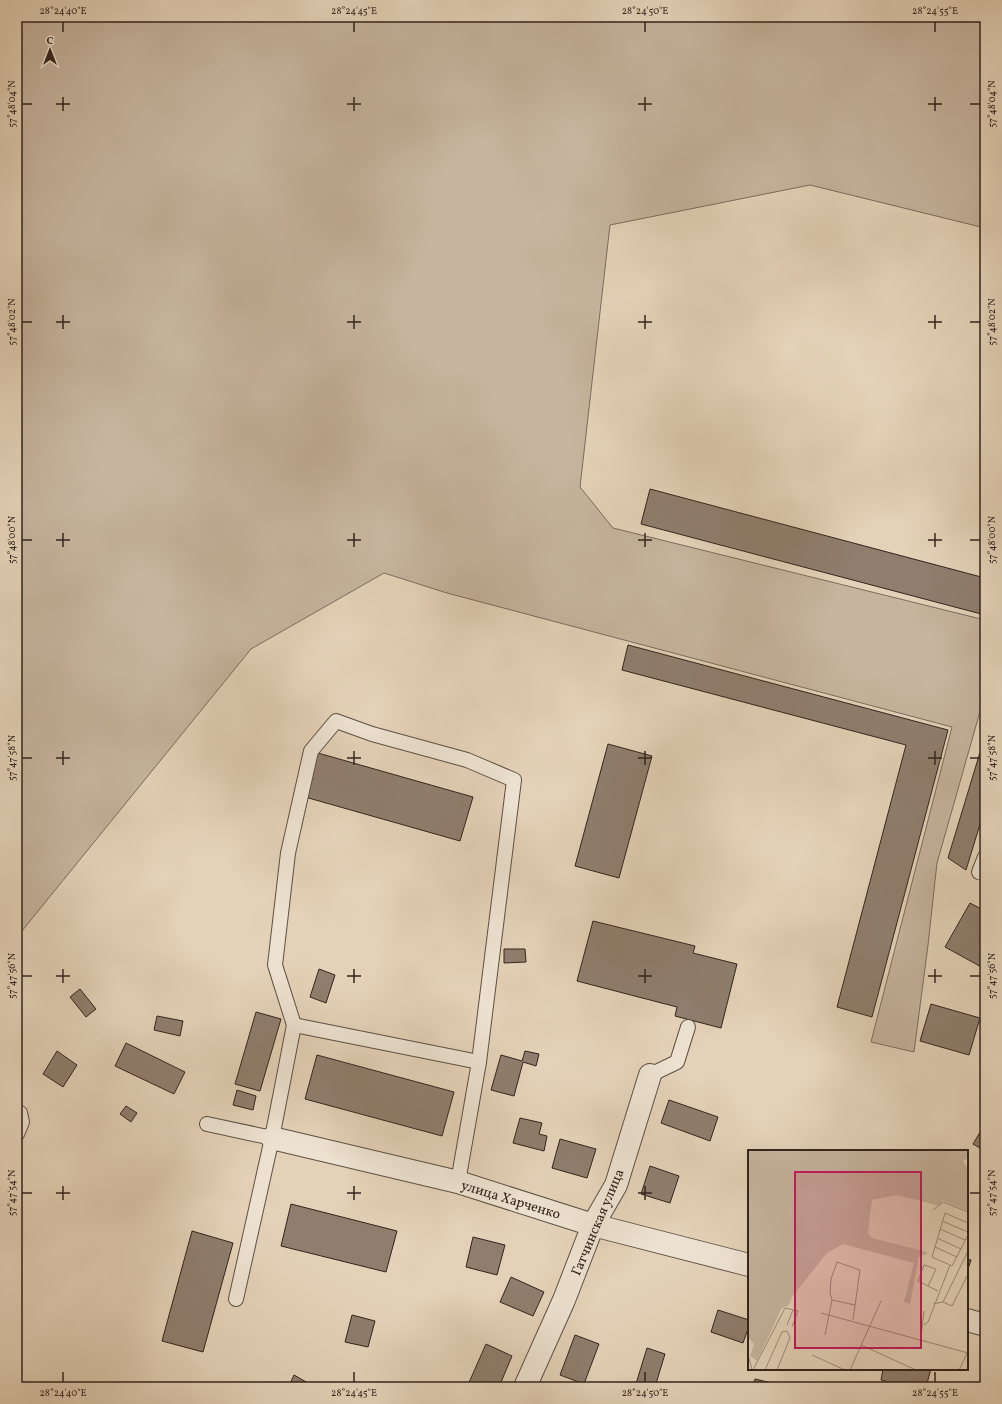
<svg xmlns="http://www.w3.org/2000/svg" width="1002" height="1404" font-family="Vollkorn,serif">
	<rect width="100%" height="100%" fill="#e4d2b8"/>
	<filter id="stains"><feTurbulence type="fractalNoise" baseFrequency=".005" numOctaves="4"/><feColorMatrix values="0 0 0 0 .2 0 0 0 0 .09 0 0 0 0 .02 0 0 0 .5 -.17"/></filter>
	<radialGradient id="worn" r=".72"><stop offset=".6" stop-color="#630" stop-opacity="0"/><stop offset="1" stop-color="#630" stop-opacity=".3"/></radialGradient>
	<!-- green -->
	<path fill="#c6b49e" stroke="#7c6c5e" d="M 17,17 L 985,17 L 985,228 L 810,185 L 610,225 L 580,487 L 613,528 L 985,620 L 985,694 L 937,863 L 928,945 L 914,1052 L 871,1042 L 952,727 L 447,593 L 384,573 L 251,649 L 17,937 Z"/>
	<!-- building -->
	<g fill="#8f7e6e" stroke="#32241d">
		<path d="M 650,489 L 985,578 L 985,615 L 641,524 Z"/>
		<path d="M 628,645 L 948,730 L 872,1017 L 837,1007 L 906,745 L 622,670 Z"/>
		<path d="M 985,736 L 985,808 L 966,870 L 948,858 Z"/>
		<path d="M 608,744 L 652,756 L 619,878 L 575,866 Z"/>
		<path d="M 318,753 L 473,797 L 460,841 L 305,797 Z"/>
		<path d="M 970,903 L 985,911 L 985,969 L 945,947 Z"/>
		<path d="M 593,921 L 695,946 L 693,953 L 737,964 L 721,1028 L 675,1016 L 677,1007 L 577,981 Z"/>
		<path d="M 504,949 L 525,949 L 526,962 L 504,963 Z"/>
		<path d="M 319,969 L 335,975 L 326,1003 L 310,997 Z"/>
		<path d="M 80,989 L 96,1009 L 86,1017 L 70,997 Z"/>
		<path d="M 931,1004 L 980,1018 L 969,1055 L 920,1041 Z"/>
		<path d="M 256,1012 L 281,1019 L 260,1091 L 235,1084 Z"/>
		<path d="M 157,1016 L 183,1021 L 180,1036 L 154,1030 Z"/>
		<path d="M 126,1043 L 185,1072 L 174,1094 L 115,1066 Z"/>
		<path d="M 57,1051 L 77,1065 L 63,1087 L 43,1074 Z"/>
		<path d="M 525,1051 L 539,1054 L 536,1066 L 523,1062 L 514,1096 L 491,1090 L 501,1055 L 522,1061 Z"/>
		<path d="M 317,1055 L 454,1092 L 442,1136 L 305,1099 Z"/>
		<path d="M 237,1090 L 256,1096 L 253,1110 L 233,1105 Z"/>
		<path d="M 669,1100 L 718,1117 L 710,1141 L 661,1123 Z"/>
		<path d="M 126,1106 L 137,1113 L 131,1122 L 120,1114 Z"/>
		<path d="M 520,1118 L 542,1123 L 539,1134 L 547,1136 L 544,1151 L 513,1143 Z"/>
		<path d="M 985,1124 L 985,1151 L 973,1144 Z"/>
		<path d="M 560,1139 L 596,1149 L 587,1178 L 552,1168 Z"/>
		<path d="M 650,1166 L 679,1176 L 670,1203 L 641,1194 Z"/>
		<path d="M 291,1204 L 397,1231 L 386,1272 L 281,1246 Z"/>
		<path d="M 192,1231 L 233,1243 L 203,1352 L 162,1341 Z"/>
		<path d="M 473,1237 L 505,1245 L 497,1275 L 466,1267 Z"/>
		<path d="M 967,1259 L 971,1260 L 967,1272 Z"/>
		<path d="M 511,1277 L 544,1292 L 533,1316 L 500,1302 Z"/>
		<path d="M 718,1310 L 749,1320 L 749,1326 L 743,1343 L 711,1332 Z"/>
		<path d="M 352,1315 L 375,1321 L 368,1347 L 345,1342 Z"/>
		<path d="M 575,1335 L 599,1344 L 584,1384 L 560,1375 Z"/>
		<path d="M 486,1344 L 512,1356 L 499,1387 L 467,1387 Z"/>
		<path d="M 647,1348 L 665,1354 L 655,1387 L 635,1387 Z"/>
		<path d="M 883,1369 L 931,1369 L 926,1387 L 909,1387 L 881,1380 Z"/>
		<path d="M 294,1375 L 308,1383 L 306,1387 L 289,1386 Z"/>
		<path d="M 755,1379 L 776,1384 L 775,1387 L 752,1387 Z"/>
	</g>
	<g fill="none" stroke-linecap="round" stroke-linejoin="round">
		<defs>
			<g id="service">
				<path d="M 985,857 L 979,872 L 985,874"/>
				<path d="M 294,1025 L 479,1062"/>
				<path d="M 650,1075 L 677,1062 L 688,1027"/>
				<path d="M 17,1112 L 20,1113 L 22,1122 L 17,1134"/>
				<path d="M 207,1124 L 272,1138"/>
				<path d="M 236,1299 L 272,1138 L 294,1025 L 275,965 L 288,853 L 311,751 L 336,721 L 372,734 L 467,760 L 514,780 L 479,1062 L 458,1182"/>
			</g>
			<g id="minor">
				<path d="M 272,1138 L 458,1182 L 593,1225 L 749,1265"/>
				<path d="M 967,1320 L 985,1325"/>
				<path d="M 525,1387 L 564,1300 L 593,1225 L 616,1185 L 650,1075"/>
			</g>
		</defs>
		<!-- service casing -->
		<use href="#service" stroke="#5e5044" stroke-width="16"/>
		<!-- minor casing -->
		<use href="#minor" stroke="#5e5044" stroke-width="24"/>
		<!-- service -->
		<use href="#service" stroke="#ede2d1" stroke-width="14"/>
		<!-- minor -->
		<use href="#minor" stroke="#ede2d1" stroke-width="22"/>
	</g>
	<!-- ticks -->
	<path fill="none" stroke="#32241d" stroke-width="1.5" d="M 63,22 L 63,32M 354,22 L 354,32M 645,22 L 645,32M 935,22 L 935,32M 63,97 L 63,111M 354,97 L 354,111M 645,97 L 645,111M 935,97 L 935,111M 22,104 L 32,104M 56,104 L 70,104M 347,104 L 361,104M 638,104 L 652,104M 928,104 L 942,104M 970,104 L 980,104M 63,315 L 63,329M 354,315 L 354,329M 645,315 L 645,329M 935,315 L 935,329M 22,322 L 32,322M 56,322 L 70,322M 347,322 L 361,322M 638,322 L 652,322M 928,322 L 942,322M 970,322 L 980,322M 63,533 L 63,547M 354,533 L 354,547M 645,533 L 645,547M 935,533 L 935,547M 22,540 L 32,540M 56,540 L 70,540M 347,540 L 361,540M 638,540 L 652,540M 928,540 L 942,540M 970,540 L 980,540M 63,751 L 63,765M 354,751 L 354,765M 645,751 L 645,765M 935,751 L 935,765M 22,758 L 32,758M 56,758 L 70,758M 347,758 L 361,758M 638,758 L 652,758M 928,758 L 942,758M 970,758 L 980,758M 63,969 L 63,983M 354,969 L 354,983M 645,969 L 645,983M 935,969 L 935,983M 22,976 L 32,976M 56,976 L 70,976M 347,976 L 361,976M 638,976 L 652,976M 928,976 L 942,976M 970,976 L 980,976M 63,1186 L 63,1200M 354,1186 L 354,1200M 645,1186 L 645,1200M 22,1193 L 32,1193M 56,1193 L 70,1193M 347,1193 L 361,1193M 638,1193 L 652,1193M 970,1193 L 980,1193M 63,1372 L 63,1382M 354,1372 L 354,1382M 645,1372 L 645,1382M 935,1372 L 935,1382"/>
	<g text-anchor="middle" stroke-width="3.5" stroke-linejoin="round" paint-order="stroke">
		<!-- street labels -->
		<g font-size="14" fill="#32241d" stroke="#ede2d1">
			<text transform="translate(511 1199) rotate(17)" y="5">улица Харченко</text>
			<text transform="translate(597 1222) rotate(-67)" y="5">Гатчинская улица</text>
		</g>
	</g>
	<!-- overview -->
	<g transform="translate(748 1150)">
		<rect width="220" height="220" fill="#e4d2b8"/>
		<path d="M 0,0 L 220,0 L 220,8 L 215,11 L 220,19 L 220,61 L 194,50 L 192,56 L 149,45 L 124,50 L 120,83 L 124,88 L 179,102 L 179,104 L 171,106 L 162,154 L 156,152 L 166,113 L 95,94 L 79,103 L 44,147 L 41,155 L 33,159 L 9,211 L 2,206 L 6,194 L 0,187 Z" fill="#c6b49e"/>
		<path fill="none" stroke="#9d8c7a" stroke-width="1" d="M 185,60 L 195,52 L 220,62M 194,71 L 220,82M 192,79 L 217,90M 189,88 L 213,99M 187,97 L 209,107M 202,115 L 184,107 L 197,63 L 220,73M 180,136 L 188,119 L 176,115 L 170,131 L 190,141M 84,150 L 107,155M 195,152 L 204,156 L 220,124M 185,154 L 195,152 L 220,101M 73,163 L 220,203M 39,175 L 45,160M 176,175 L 180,172 L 202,115 L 204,116 L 220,85M 77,185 L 84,150 L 82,143 L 83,129 L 89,112 L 112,120 L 105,170M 173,188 L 176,161M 113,195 L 168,220M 0,204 L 4,220M 64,205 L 97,220M 5,220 L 37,158 L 50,161 L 44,177M 17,220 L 34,182 L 39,181 L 42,188 L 29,220M 102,220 L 133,151M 211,220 L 220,201"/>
		<path fill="#c2185b" fill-opacity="0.15" stroke="#c2185b" stroke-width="2" d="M 47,22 L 173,22 L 173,198 L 47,198 Z"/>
		<rect width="220" height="220" fill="none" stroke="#32241d" stroke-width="2"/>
	</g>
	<!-- margin -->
	<rect width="1002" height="1404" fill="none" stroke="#e4d2b8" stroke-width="44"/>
	<!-- north arrow -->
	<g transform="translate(50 50)" stroke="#ede2d1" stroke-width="3" paint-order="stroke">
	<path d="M0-3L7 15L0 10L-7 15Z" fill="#32241d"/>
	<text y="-6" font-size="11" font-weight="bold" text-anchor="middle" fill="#32241d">С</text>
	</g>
	<rect x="22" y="22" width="958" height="1360" fill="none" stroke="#32241d" stroke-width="1.5"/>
	<g font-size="10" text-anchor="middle" fill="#32241d">
		<text x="63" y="14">28°24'40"E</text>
		<text x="354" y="14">28°24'45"E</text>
		<text x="645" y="14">28°24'50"E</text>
		<text x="935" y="14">28°24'55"E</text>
		<text transform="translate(11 104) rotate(-90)" y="4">57°48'04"N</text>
		<text transform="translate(991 104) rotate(-90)" y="4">57°48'04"N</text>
		<text transform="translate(11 322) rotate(-90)" y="4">57°48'02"N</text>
		<text transform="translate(991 322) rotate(-90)" y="4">57°48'02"N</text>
		<text transform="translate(11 540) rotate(-90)" y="4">57°48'00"N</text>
		<text transform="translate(991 540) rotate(-90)" y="4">57°48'00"N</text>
		<text transform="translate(11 758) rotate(-90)" y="4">57°47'58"N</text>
		<text transform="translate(991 758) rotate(-90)" y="4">57°47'58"N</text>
		<text transform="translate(11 976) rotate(-90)" y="4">57°47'56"N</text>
		<text transform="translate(991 976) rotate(-90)" y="4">57°47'56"N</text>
		<text transform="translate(11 1193) rotate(-90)" y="4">57°47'54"N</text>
		<text transform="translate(991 1193) rotate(-90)" y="4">57°47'54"N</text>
		<text x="63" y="1396">28°24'40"E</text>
		<text x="354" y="1396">28°24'45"E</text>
		<text x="645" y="1396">28°24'50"E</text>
		<text x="935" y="1396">28°24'55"E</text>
	</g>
	<rect width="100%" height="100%" filter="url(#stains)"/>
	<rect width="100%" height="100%" fill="url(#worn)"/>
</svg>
